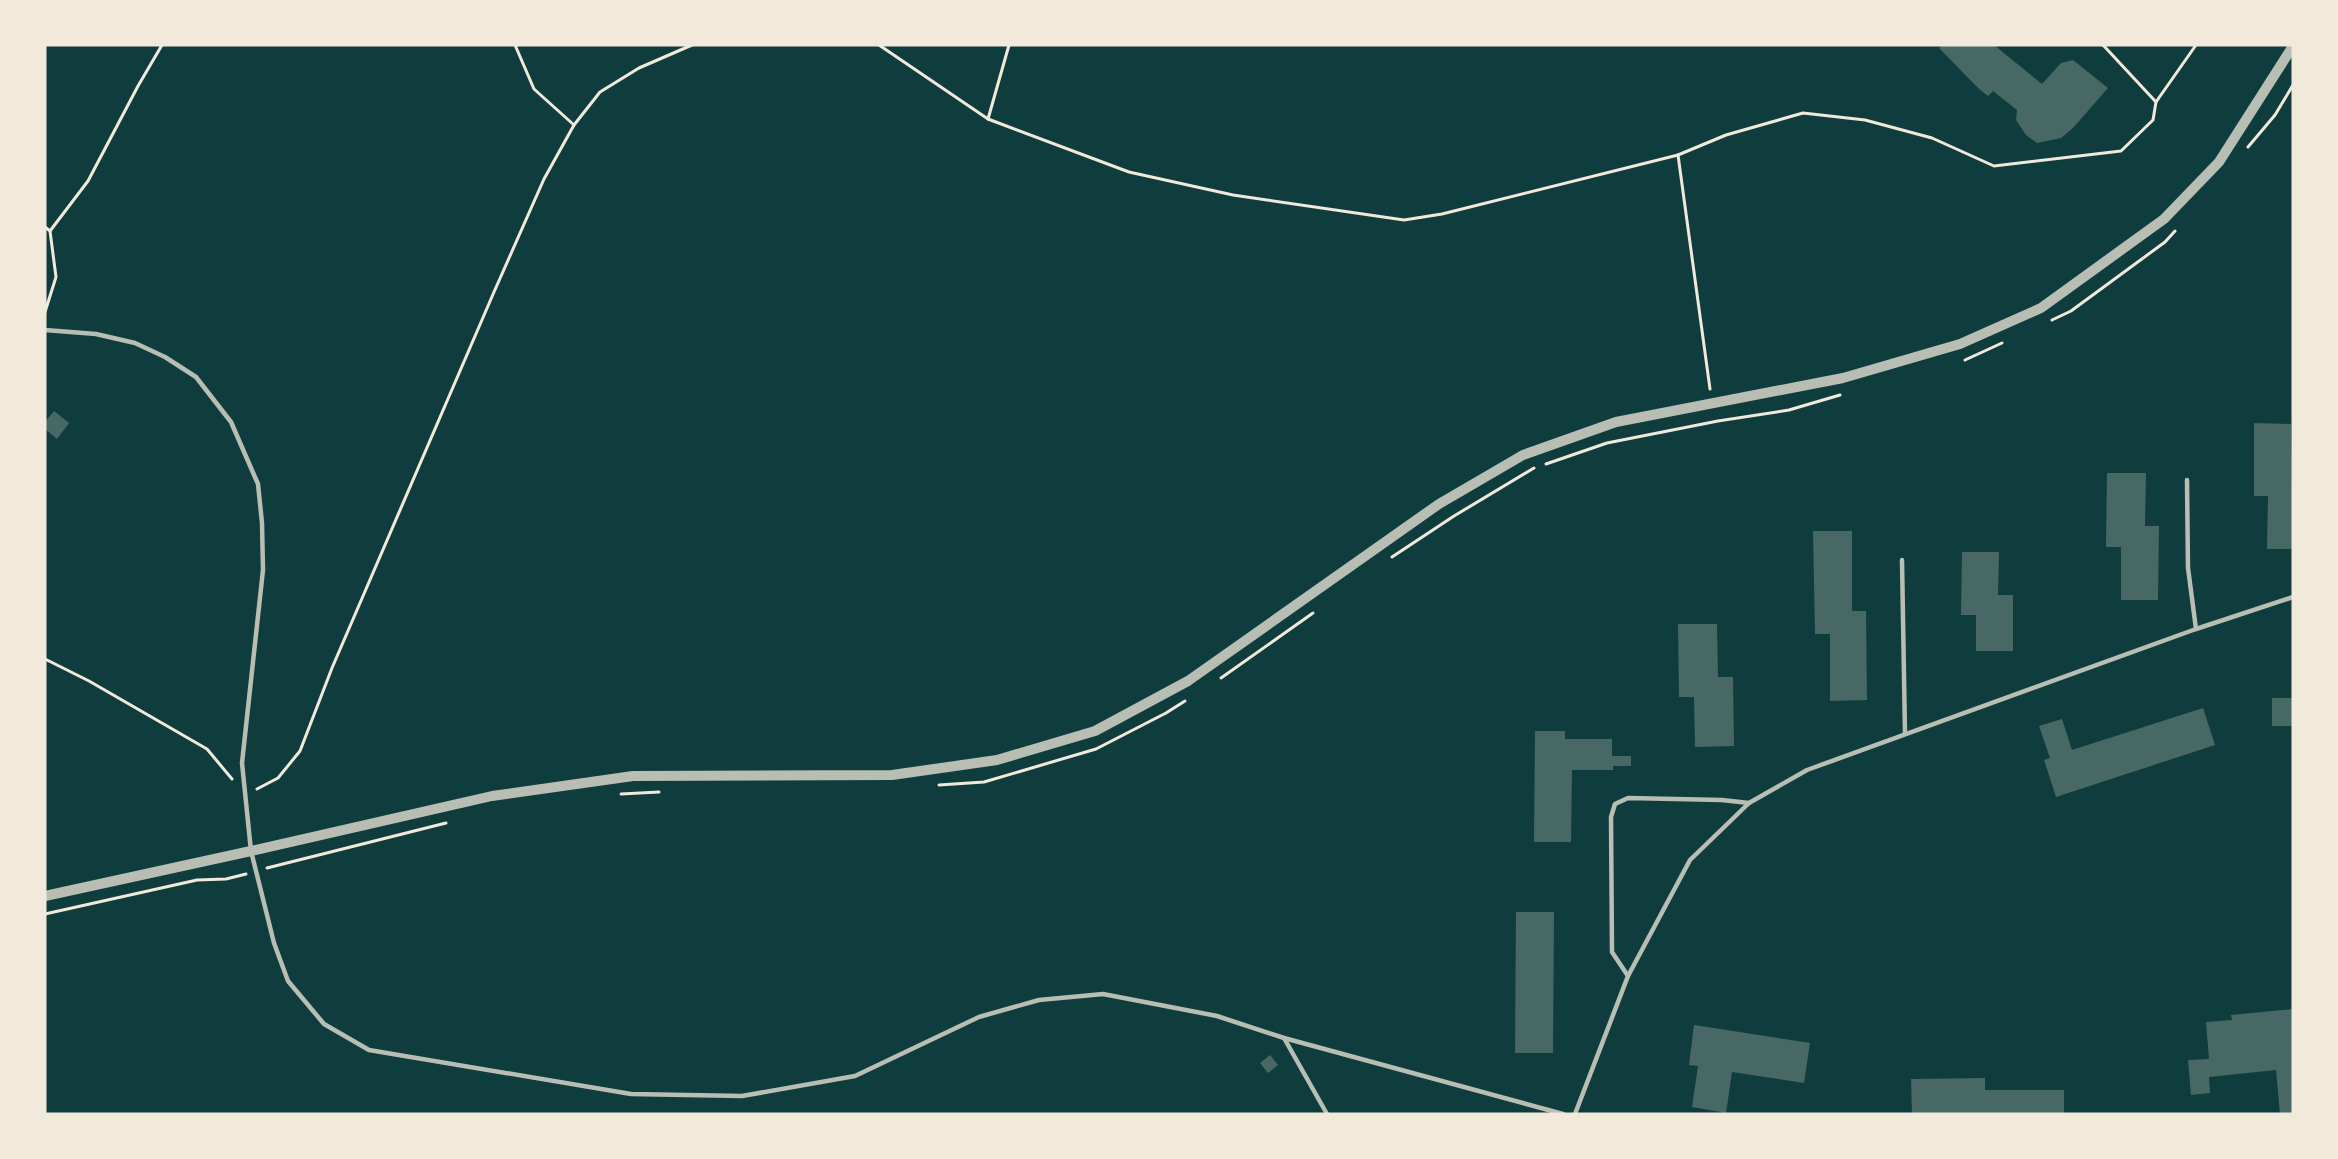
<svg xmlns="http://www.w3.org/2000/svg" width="2338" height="1159" font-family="'Noto Serif',serif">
	<rect width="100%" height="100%" fill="#0f3d3e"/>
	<!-- building -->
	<g fill="#486865">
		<path d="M 1943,45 L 1994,45 L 2042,84 L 2061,63 L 2073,60 L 2108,88 L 2073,128 L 2061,138 L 2037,143 L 2026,135 L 2016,120 L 2017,110 L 1993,91 L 1988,96 L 1978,88 L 1939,48 Z"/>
		<path d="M 54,411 L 69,423 L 57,439 L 45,429 L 45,422 Z"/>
		<path d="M 2254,423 L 2291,424 L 2293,549 L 2267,549 L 2268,496 L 2254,496 Z"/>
		<path d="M 2107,473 L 2146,473 L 2145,526 L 2159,526 L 2158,600 L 2121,600 L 2121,547 L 2106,547 Z"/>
		<path d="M 1813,531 L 1852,531 L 1852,611 L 1866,611 L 1867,700 L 1830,701 L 1830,634 L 1815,634 Z"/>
		<path d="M 1962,552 L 1999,552 L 1998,595 L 2013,595 L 2013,651 L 1976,651 L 1976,615 L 1961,615 Z"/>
		<path d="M 1678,624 L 1717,624 L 1718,677 L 1733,677 L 1734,746 L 1695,747 L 1694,697 L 1679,697 Z"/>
		<rect x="2272" y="698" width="21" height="28"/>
		<path d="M 2203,708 L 2215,745 L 2056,797 L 2044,760 L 2050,758 L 2039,726 L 2062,719 L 2072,750 Z"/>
		<path d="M 1535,731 L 1565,731 L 1565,739 L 1612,739 L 1612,756 L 1631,756 L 1631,766 L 1613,766 L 1613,770 L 1572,770 L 1571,842 L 1534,842 Z"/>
		<path d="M 1516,912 L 1554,912 L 1553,1053 L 1515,1053 Z"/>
		<path d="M 2293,1009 L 2293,1114 L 2280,1114 L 2276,1070 L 2209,1077 L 2210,1093 L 2191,1095 L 2188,1060 L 2209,1059 L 2206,1022 L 2232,1020 L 2231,1015 Z"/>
		<path d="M 1694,1025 L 1810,1043 L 1804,1083 L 1732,1072 L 1726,1113 L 1692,1107 L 1698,1066 L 1689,1065 Z"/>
		<path d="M 1270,1055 L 1278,1065 L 1268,1073 L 1260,1063 Z"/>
		<path d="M 1985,1078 L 1985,1090 L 2064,1090 L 2064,1114 L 1912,1114 L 1911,1079 Z"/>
	</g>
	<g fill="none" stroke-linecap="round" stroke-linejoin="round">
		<!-- path -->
		<g stroke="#f1e9da" stroke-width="3">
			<path d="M 515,45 L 534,89 L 574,125"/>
			<path d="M 879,45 L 988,119 L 1129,172 L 1233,195 L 1404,220 L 1442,214 L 1678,155 L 1710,389"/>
			<path d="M 2156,102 L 2196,45"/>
			<path d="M 988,119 L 1009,45"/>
			<path d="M 2248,147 L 2275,115 L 2293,85"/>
			<path d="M 1678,155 L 1726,135 L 1803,113 L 1865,120 L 1932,138 L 1994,166 L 2121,151 L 2153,120 L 2156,102 L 2103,45"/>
			<path d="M 45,227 L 50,231 L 56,277 L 45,312"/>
			<path d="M 50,231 L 88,181 L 138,86 L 162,45"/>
			<path d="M 2052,320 L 2071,311 L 2165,242 L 2175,231"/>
			<path d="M 1965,360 L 2002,343"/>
			<path d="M 1546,464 L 1607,443 L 1718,421 L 1789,410 L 1840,395"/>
			<path d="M 1392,557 L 1454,516 L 1534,468"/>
			<path d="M 45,659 L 89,681 L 207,749 L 232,779"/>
			<path d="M 1221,678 L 1313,613"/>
			<path d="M 939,785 L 984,782 L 1096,749 L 1166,713 L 1185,701"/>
			<path d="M 257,789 L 278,778 L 300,751 L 332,668 L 494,292 L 544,179 L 574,125 L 600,92 L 639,68 L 692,45"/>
			<path d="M 621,794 L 659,792"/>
			<path d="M 267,868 L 446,823"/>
			<path d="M 45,914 L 197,880 L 226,879 L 246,874"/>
		</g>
		<!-- service -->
		<g stroke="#b8beb3" stroke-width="4.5">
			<path d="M 45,330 L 96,334 L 135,343 L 165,357 L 196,377 L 231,422 L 258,484 L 262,523 L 263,570 L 242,763 L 251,851 L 274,943 L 288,981 L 324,1024 L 369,1050 L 631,1094 L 742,1096 L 855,1076 L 979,1017 L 1039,1000 L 1103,994 L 1217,1016 L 1284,1038 L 1563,1114"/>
			<path d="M 2187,480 L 2188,568 L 2196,629"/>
			<path d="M 1902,560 L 1905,734"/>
			<path d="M 1628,976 L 1612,952 L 1611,817 L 1615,804 L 1628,798 L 1722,800 L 1749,803"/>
			<path d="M 1284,1038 L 1327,1114"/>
			<path d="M 1575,1114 L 1628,976 L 1690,860 L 1749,803 L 1807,770 L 2196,629 L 2293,597"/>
		</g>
		<!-- tertiary -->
		<path stroke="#b8beb3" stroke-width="10" d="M 45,896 L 251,851 L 492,796 L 633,776 L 892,775 L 997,760 L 1095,731 L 1188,681 L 1439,504 L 1523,455 L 1616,422 L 1843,378 L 1960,344 L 2041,308 L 2164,219 L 2219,162 L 2293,46"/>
	</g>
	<!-- border -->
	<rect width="2338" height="1159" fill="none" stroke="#f1e9da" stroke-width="93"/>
</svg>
